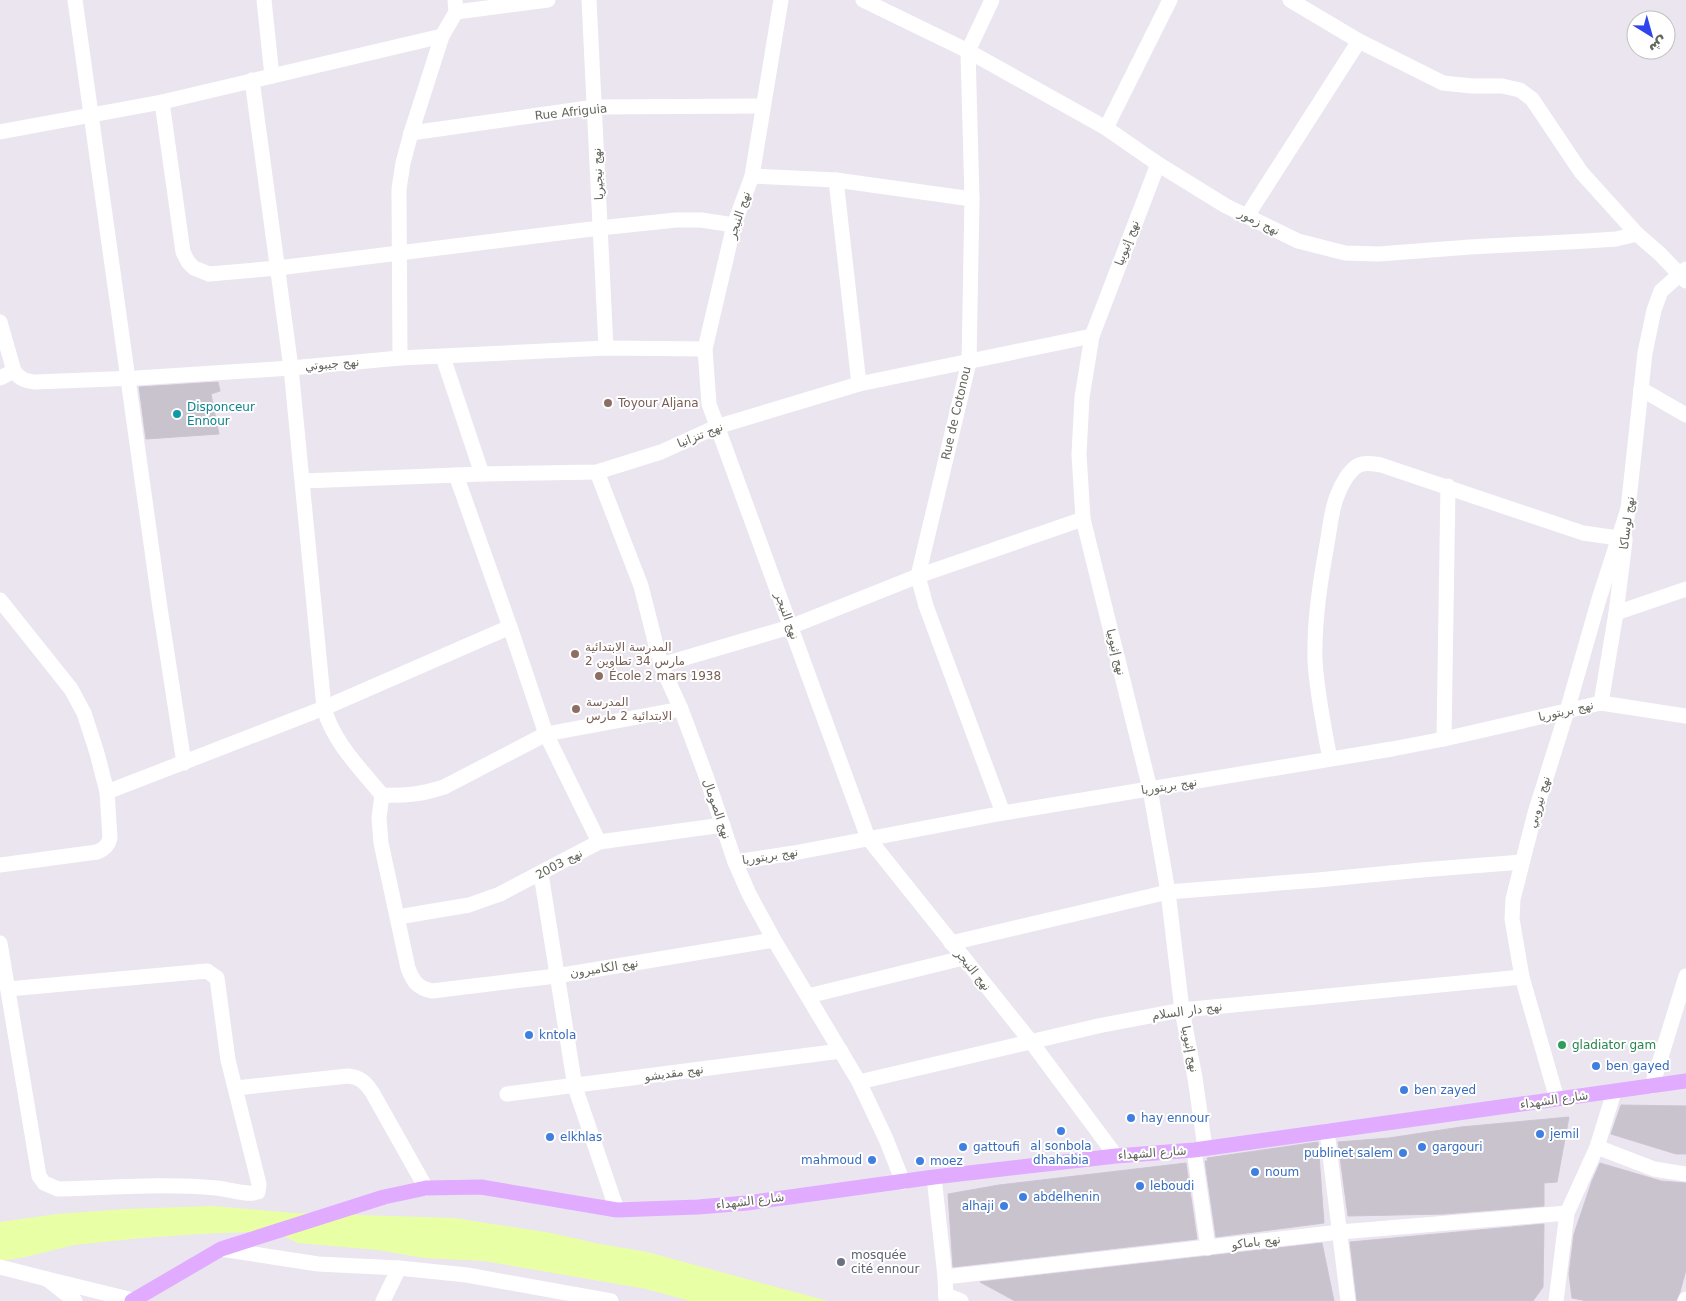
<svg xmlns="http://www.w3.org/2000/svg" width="1686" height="1301" font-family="'DejaVu Sans','Noto Naskh Arabic',sans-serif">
	<rect width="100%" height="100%" fill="#ebe5f0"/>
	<!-- water -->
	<path fill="#e9ffa6" d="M 213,1206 L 294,1213 L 454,1218 L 551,1233 L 595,1243 L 647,1252 L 828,1301 L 690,1301 L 646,1289 L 484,1261 L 424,1258 L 378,1250 L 298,1243 L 274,1231 L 199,1234 L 142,1238 L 74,1245 L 25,1257 L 0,1261 L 0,1222 L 57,1214 L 126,1209 Z"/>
	<!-- building -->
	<g fill="#c9c3cd" stroke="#ccc3d4">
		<path d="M 218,382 L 220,391 L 211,394 L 219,434 L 146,439 L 139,387 Z"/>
		<path d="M 1621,1105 L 1686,1106 L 1686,1154 L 1676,1154 L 1611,1134 Z"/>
		<path d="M 1569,1117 L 1557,1182 L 1544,1183 L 1544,1206 L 1444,1214 L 1348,1216 L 1338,1142 L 1389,1138 L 1461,1127 Z"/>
		<path d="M 1318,1142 L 1324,1223 L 1216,1237 L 1205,1161 L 1208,1161 L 1207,1158 Z"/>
		<path d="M 1186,1163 L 1197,1239 L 953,1267 L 948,1194 L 999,1185 Z"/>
		<path d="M 1600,1163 L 1661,1181 L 1686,1183 L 1686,1270 L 1680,1292 L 1676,1301 L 1587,1301 L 1572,1298 L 1569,1274 L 1574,1234 L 1592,1181 Z"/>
		<path d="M 1544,1224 L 1543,1287 L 1533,1301 L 1357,1301 L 1350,1242 Z"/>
		<path d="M 1322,1243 L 1334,1301 L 1015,1301 L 980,1282 Z"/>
	</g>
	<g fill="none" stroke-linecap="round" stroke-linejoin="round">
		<!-- minor -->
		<g stroke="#fff" stroke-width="15">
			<path d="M 75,0 L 160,608 L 184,763"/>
			<path d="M 264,0 L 272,76"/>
			<path d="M 589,0 L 606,348"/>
			<path d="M 781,0 L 752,176 L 734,225 L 705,349 L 709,404 L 868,838 L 1032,1043 L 1116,1156"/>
			<path d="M 863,0 L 968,51 L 1106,128 L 1158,164 L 1226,206 L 1298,241 L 1345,253 L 1379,254 L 1470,247 L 1586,241 L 1616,239 L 1637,234 L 1660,254 L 1686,281"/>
			<path d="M 992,0 L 968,51 L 972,199 L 969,362 L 918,576 L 926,606 L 1003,813"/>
			<path d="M 1290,0 L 1359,41 L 1443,83 L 1472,86 L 1502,86 L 1520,90 L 1532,99 L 1581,172 L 1637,234"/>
			<path d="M 456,12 L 548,0"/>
			<path d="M 252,80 L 291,368 L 324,708 C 333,742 360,768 382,795"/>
			<path d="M 162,102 L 183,252 L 188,262 L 194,268 L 209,274 L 278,268 L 600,228 L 676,220 L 701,220 L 734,225"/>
			<path d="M 1106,128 L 1170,0"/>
			<path d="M 0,132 L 162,102 L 442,36"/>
			<path d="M 411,133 L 595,107 L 762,106"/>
			<path d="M 1158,164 L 1092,336 L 1082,397 L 1079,454 L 1083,519 L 1150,789 L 1168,892 L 1182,1010 L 1195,1078 L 1205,1148"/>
			<path d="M 752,176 L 836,180 L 972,199"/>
			<path d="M 836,180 L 859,384"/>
			<path d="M 1247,216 L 1359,41"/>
			<path d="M 0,322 L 14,371 C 20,379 25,381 35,382 L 137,378 L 291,368 L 400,358 L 606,348 L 705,349"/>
			<path d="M 443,357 L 482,474"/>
			<path d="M 400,358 L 399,189 L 403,163 L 411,133 L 442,36 L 456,12 L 455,0"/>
			<path d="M 0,378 L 14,371"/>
			<path d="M 1641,389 L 1686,415"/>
			<path d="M 597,472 L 641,586 L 661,665 L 681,709 L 706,776 L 735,862 L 749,894 L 774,940 L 859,1082 L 886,1139 L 903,1182"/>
			<path d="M 456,475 L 510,627 L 546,734 L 599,842"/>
			<path d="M 303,481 L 482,474 L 597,472 L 661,452 L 716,427 L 859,384 L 1092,336"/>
			<path d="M 1627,518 L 1645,353 L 1654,310 L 1661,291 L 1686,269"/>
			<path d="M 0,600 L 71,689 L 84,713 L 97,753 L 107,792 L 110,838 C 108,846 104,849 97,852 L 0,865"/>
			<path d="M 1616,613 L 1686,589"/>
			<path d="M 661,665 L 790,627 L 918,576 L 1083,519"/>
			<path d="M 1601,703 L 1616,613 L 1625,541"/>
			<path d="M 681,709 L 546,734 L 444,787 C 422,794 406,796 382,795 L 379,818 L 381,843 L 408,968 C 413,982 418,988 432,991 L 556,976 L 774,940"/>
			<path d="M 1444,739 L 1448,486"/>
			<path d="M 1330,759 C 1324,727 1317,694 1315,661 C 1314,621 1320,583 1327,544 C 1330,528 1331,511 1337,496 C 1341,485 1349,470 1359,465 C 1366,462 1374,464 1381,465 L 1583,533 L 1625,539"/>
			<path d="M 107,792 L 324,708 L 510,627"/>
			<path d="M 735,862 L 794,853 L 1003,813 L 1392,749 L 1444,739 L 1601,703 L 1686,716"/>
			<path d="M 541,874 L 575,1087 L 617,1210"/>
			<path d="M 398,917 L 469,905 L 500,894 L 599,842 L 723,825"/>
			<path d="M 0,943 L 39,1176 L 44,1183 L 58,1189 C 110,1188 164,1183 216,1188 C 229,1189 246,1196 258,1192 L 259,1184 L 228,1060 L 217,978 L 207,971 L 8,989"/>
			<path d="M 951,943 L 1168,892 L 1318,880 L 1421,870 L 1522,862"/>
			<path d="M 808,996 L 963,958"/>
			<path d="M 859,1082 L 1098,1026 L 1182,1010 L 1522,977"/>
			<path d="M 1652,1086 L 1686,976"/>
			<path d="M 236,1088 L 348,1076 C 360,1077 365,1082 372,1092 L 426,1188"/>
			<path d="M 507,1094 L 841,1051"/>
			<path d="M 1557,1099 L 1522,977 L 1512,919 L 1513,899 L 1535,813 L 1567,711 L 1599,599 L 1628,509"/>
			<path d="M 1327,1131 L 1348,1301"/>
			<path d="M 1597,1147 L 1654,1169 L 1686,1174"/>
			<path d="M 1194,1150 L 1208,1248"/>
			<path d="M 934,1177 L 945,1277 L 946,1301"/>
			<path d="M 221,1249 L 318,1264 L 399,1268 L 467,1275 L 611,1301"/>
			<path d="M 0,1267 L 47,1279"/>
			<path d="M 945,1277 L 1340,1232 L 1567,1213"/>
			<path d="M 946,1295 L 961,1301"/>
			<path d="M 75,1301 L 47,1279 L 133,1300"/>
			<path d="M 383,1301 L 399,1268"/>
			<path d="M 1556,1301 L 1567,1213 L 1597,1147 L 1614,1092"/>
			<path d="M 1685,1301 L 1686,1299"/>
		</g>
		<!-- major -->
		<path stroke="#e1abff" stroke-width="15" d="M 132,1301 L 221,1249 L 384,1197 L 426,1188 L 481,1187 L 617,1210 L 698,1207 L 747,1203 L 934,1177 L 1116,1156 L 1194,1150 L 1686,1081"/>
	</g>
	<!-- markers -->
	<g fill="#8d6e63" stroke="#fff" stroke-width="2">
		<circle cx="608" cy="403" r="5"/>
		<circle cx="575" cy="654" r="5"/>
		<circle cx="599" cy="676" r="5"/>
		<circle cx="576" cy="709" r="5"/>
	</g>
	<circle fill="#0f9aa8" stroke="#fff" stroke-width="2" cx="177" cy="414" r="5"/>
	<g fill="#3f7fe0" stroke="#fff" stroke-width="2">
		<circle cx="529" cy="1035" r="5"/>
		<circle cx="1596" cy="1066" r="5"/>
		<circle cx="1404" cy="1090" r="5"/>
		<circle cx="1131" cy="1118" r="5"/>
		<circle cx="1061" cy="1131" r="5"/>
		<circle cx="1540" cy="1134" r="5"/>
		<circle cx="550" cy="1137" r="5"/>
		<circle cx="963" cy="1147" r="5"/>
		<circle cx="1422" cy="1147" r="5"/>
		<circle cx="1403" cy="1153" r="5"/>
		<circle cx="872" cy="1160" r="5"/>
		<circle cx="920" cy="1161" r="5"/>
		<circle cx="1255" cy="1172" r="5"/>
		<circle cx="1140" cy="1186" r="5"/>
		<circle cx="1023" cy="1197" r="5"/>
		<circle cx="1004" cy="1206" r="5"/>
	</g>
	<circle fill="#2e9e5b" stroke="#fff" stroke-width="2" cx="1562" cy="1045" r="5"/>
	<circle fill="#6b7280" stroke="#fff" stroke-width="2" cx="841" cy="1262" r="5"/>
	<g text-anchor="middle" stroke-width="4" stroke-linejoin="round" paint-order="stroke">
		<!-- street labels -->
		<g font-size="12" fill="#63665d" stroke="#fff">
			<text transform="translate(571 112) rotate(-6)" y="4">Rue Afriguia</text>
			<text transform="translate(598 174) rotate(-93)" y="4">نهج نيجيريا</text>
			<text transform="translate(739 215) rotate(-72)" y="4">نهج النيجر</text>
			<text transform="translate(1259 222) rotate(26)" y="4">نهج زمور</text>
			<text transform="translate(1127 243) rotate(-69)" y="4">نهج إثيوبيا</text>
			<text transform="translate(332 364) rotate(-5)" y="4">نهج جيبوتي</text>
			<text transform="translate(956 413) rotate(-77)" y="4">Rue de Cotonou</text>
			<text transform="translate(700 435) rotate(-22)" y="4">نهج تنزانيا</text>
			<text transform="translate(1627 523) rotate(-83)" y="4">نهج لوساكا</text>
			<text transform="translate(787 616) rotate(70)" y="4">نهج النيجر</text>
			<text transform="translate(1116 652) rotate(76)" y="4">نهج إثيوبيا</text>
			<text transform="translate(1566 711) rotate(-13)" y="4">نهج بريتوريا</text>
			<text transform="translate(1169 786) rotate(-9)" y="4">نهج بريتوريا</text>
			<text transform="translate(1539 802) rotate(-74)" y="4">نهج نيروبي</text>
			<text transform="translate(717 809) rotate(71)" y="4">نهج الصومال</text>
			<text transform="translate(770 856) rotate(-9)" y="4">نهج بريتوريا</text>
			<text transform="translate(559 864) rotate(-28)" y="4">نهج 2003</text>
			<text transform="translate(604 968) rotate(-9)" y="4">نهج الكاميرون</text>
			<text transform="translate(973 970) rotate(51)" y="4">نهج النيجر</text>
			<text transform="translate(1187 1011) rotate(-8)" y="4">نهج دار السلام</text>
			<text transform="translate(1190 1049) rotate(79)" y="4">نهج إثيوبيا</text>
			<text transform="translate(674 1073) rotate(-8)" y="4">نهج مقديشو</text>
			<text transform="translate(1554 1100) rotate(-8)" y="4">شارع الشهداء</text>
			<text transform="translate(1152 1153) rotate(-4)" y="4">شارع الشهداء</text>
			<text transform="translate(750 1201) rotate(-7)" y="4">شارع الشهداء</text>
			<text transform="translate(1256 1242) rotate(-7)" y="4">نهج باماكو</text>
		</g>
		<!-- education labels -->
		<g font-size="12" fill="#785e54" stroke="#fff" text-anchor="start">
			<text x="618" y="407">Toyour Aljana</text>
			<text x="585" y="651">المدرسة الابتدائية<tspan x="585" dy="14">2 مارس 34 تطاوين</tspan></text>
			<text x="609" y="680">École 2 mars 1938</text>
			<text x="586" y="706">المدرسة<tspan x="586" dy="14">الابتدائية 2 مارس</tspan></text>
		</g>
		<!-- culture labels -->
		<g font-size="12" fill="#0d838f" stroke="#fff" text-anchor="start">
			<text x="187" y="411">Disponceur<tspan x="187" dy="14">Ennour</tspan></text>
		</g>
		<!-- shop labels -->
		<g font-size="12" fill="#366cbe" stroke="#fff" text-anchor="start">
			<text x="539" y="1039">kntola</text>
			<text x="1606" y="1070">ben gayed</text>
			<text x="1414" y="1094">ben zayed</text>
			<text x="1141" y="1122">hay ennour</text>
			<text x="1550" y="1138">jemil</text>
			<text x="560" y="1141">elkhlas</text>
			<text x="1061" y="1150" text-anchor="middle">al sonbola<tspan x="1061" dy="14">dhahabia</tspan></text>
			<text x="973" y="1151">gattoufi</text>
			<text x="1432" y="1151">gargouri</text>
			<text x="1393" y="1157" text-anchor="end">publinet salem</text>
			<text x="862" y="1164" text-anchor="end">mahmoud</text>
			<text x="930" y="1165">moez</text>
			<text x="1265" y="1176">noum</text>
			<text x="1150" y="1190">leboudi</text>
			<text x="1033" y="1201">abdelhenin</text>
			<text x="994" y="1210" text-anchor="end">alhaji</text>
		</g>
		<!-- leisure labels -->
		<g font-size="12" fill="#27864d" stroke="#fff" text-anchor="start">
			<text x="1572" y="1049">gladiator gam</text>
		</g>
		<!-- worship labels -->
		<g font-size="12" fill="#5b616d" stroke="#fff" text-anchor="start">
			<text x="851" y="1259">mosquée<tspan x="851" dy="14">cité ennour</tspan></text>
		</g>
	</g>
	<!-- north arrow -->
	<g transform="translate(1651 35) rotate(143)"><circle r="24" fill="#ffffff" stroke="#c1c2be"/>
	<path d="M0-4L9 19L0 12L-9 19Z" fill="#2f44ec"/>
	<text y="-8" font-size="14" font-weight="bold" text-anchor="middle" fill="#63665d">ش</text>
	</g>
</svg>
